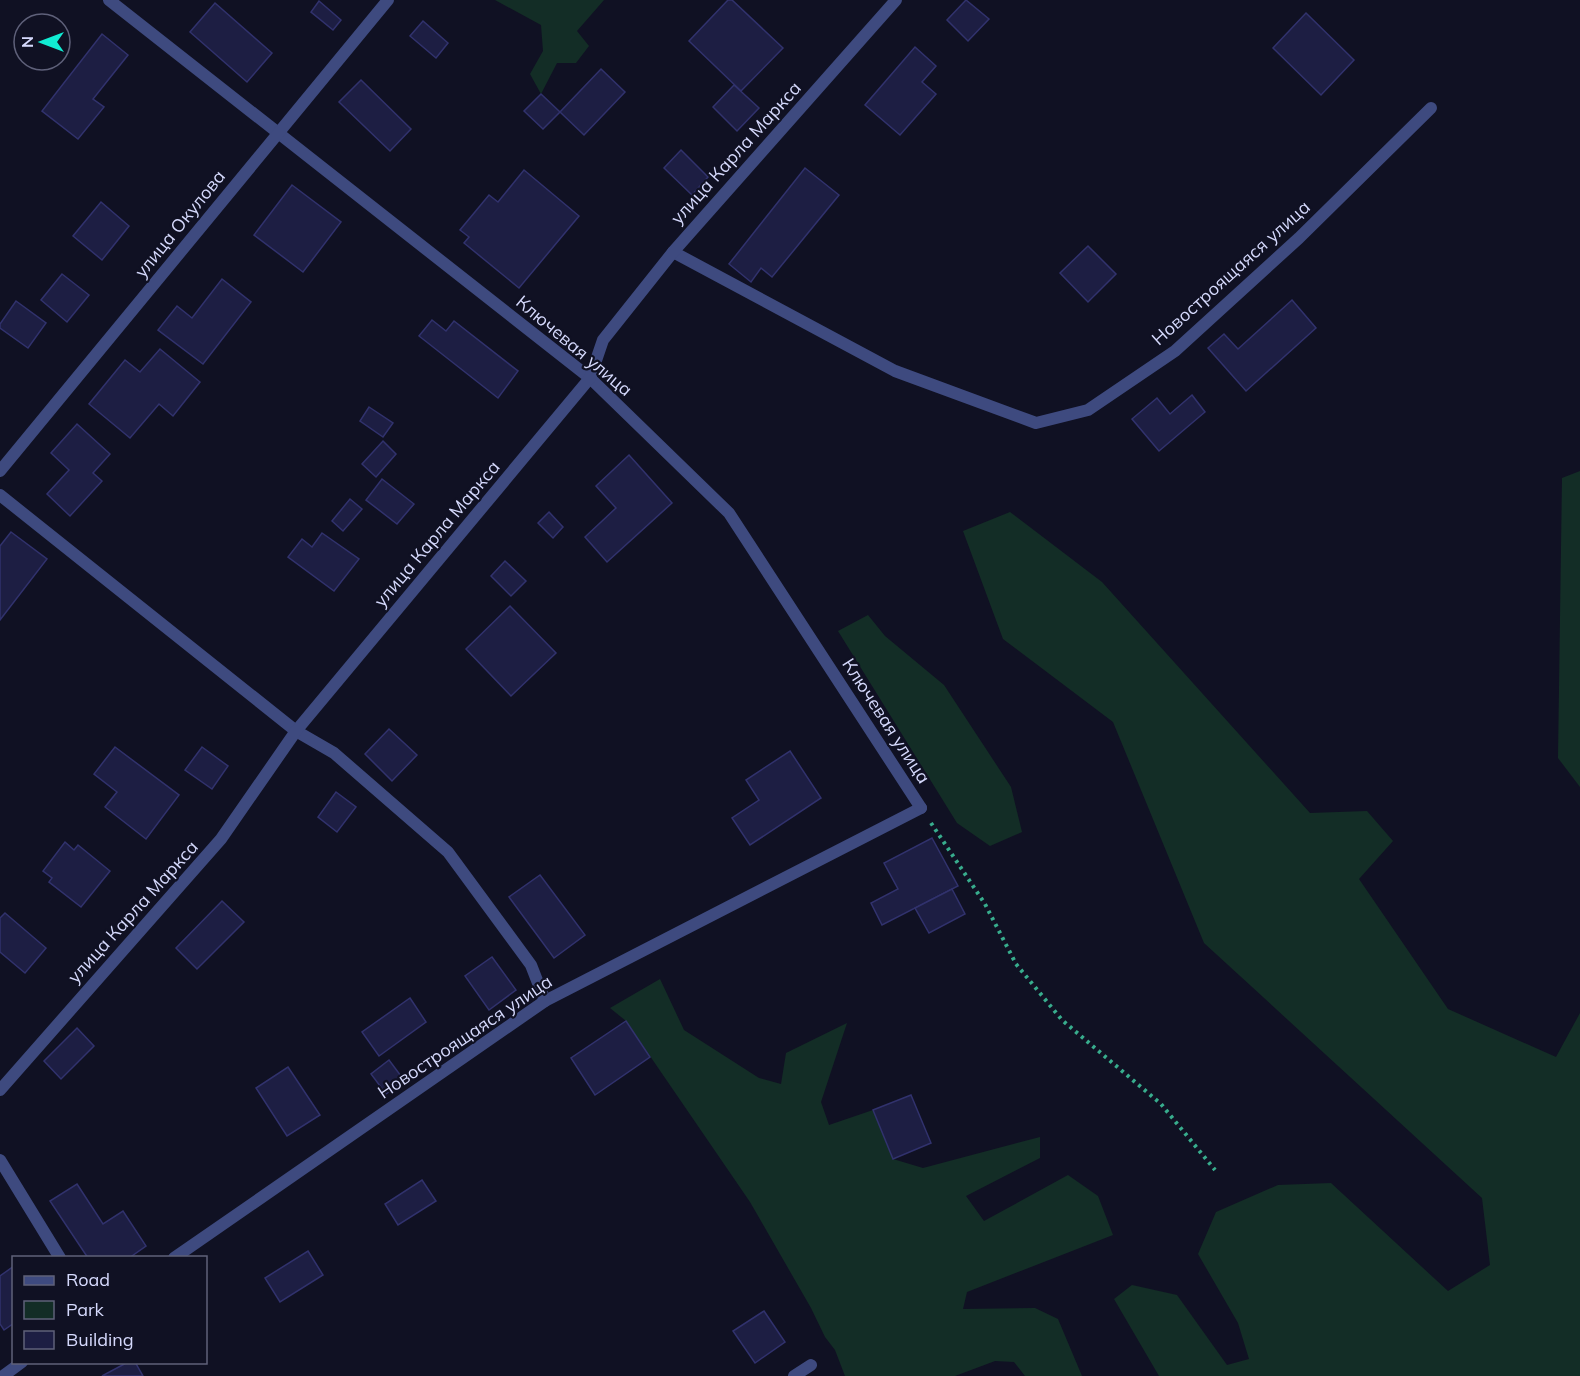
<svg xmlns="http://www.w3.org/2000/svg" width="1580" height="1376" font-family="Mulish,sans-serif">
	<rect width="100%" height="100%" fill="#101123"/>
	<!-- green -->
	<g fill="#132d26">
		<path d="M 495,0 L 604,0 L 577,31 L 589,46 L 576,63 L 557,63 L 541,94 L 530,74 L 543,51 L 541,25 Z"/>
		<path d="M 1580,471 L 1580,787 L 1558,758 L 1562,478 Z"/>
		<path d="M 1010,512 L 1102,582 L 1310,813 L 1367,811 L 1393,841 L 1359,879 L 1448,1009 L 1556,1057 L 1580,1013 L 1580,1376 L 1159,1376 L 1114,1299 L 1132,1285 L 1177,1295 L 1227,1365 L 1249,1359 L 1238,1323 L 1198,1254 L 1216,1212 L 1278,1185 L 1331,1183 L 1448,1291 L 1490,1265 L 1482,1198 L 1204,943 L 1113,722 L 1003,639 L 963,531 Z"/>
		<path d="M 868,615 L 885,636 L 944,685 L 1011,787 L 1022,832 L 990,846 L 957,823 L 838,631 Z"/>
		<path d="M 660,979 L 684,1030 L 759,1078 L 781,1084 L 786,1053 L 847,1023 L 821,1102 L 829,1125 L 873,1110 L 893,1159 L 923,1168 L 1040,1137 L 1040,1158 L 966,1196 L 984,1221 L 1068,1175 L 1098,1196 L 1113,1235 L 967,1292 L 963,1309 L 1035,1308 L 1058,1319 L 1082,1376 L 1025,1376 L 1014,1362 L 995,1361 L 955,1376 L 845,1376 L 835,1350 L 825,1337 L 811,1308 L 750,1202 L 626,1021 L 610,1008 Z"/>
	</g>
	<!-- building -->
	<g fill="#1d1e43" stroke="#31326d" stroke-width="1.5">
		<path d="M 728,0 L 732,0 L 783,48 L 741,91 L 689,41 Z"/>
		<path d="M 966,0 L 989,19 L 968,41 L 947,20 Z"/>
		<path d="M 319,1 L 341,20 L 333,30 L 311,12 Z"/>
		<path d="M 215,3 L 272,53 L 247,82 L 190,32 Z"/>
		<path d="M 1306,13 L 1354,60 L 1321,95 L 1273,48 Z"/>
		<path d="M 423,21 L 448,43 L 436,58 L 410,36 Z"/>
		<path d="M 102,34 L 128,55 L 93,99 L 104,107 L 78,139 L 42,111 Z"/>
		<path d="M 915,47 L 936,66 L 922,82 L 936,94 L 900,135 L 865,105 Z"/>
		<path d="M 601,69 L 625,92 L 584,135 L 560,112 Z"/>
		<path d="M 361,80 L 411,129 L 390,151 L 339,102 Z"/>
		<path d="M 734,85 L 759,108 L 737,131 L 713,107 Z"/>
		<path d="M 541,94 L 560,112 L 543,129 L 524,111 Z"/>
		<path d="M 681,150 L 708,177 L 692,195 L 664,168 Z"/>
		<path d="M 805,168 L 839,195 L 772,277 L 761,268 L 751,282 L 729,264 Z"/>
		<path d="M 524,170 L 579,216 L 519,288 L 464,243 L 469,237 L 460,230 L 489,195 L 498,202 Z"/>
		<path d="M 292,185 L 341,222 L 303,272 L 254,235 Z"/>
		<path d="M 101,202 L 129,226 L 102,260 L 73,236 Z"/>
		<path d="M 1088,246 L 1116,274 L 1088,302 L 1060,273 Z"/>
		<path d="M 62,274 L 89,295 L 67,322 L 41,300 Z"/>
		<path d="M 222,279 L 251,302 L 203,364 L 158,330 L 177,306 L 192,318 Z"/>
		<path d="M 1292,300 L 1316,328 L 1246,391 L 1208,348 L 1224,334 L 1238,349 Z"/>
		<path d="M 16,301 L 46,323 L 28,348 L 0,328 L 0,324 Z"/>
		<path d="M 432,320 L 446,331 L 454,321 L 518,371 L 498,398 L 419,336 Z"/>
		<path d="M 160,349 L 200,382 L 173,416 L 159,404 L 130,438 L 89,404 L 125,360 L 140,372 Z"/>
		<path d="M 1192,395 L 1205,412 L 1159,451 L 1132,419 L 1157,398 L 1170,414 Z"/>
		<path d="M 369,407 L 393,423 L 383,437 L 360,421 Z"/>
		<path d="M 77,424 L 110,454 L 93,473 L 102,481 L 70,516 L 47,494 L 69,470 L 51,453 Z"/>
		<path d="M 383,441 L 396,454 L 376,477 L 362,464 Z"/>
		<path d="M 629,455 L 672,503 L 607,562 L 585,537 L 616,508 L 596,486 Z"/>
		<path d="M 382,479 L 414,504 L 397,524 L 366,500 Z"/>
		<path d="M 350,499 L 362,509 L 343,531 L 332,521 Z"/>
		<path d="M 549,512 L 563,527 L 553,538 L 538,523 Z"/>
		<path d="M 11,532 L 47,559 L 0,620 L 0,546 Z"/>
		<path d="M 322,533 L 359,559 L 334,591 L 288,557 L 302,539 L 312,547 Z"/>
		<path d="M 505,561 L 526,581 L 511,596 L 491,576 Z"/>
		<path d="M 510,606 L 556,653 L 511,696 L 466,649 Z"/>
		<path d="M 389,729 L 417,755 L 392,781 L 365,754 Z"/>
		<path d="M 115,747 L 179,795 L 146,839 L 105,807 L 117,792 L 94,774 Z"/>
		<path d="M 202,747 L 228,766 L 212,789 L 185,770 Z"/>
		<path d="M 790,751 L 821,798 L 750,845 L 732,818 L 759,800 L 746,780 Z"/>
		<path d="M 336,792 L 356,807 L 337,832 L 318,817 Z"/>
		<path d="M 932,838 L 958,886 L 882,925 L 871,903 L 898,889 L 884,863 Z"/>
		<path d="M 65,842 L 74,850 L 78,845 L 110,871 L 81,907 L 49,882 L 52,878 L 43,871 Z"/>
		<path d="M 540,875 L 585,935 L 554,958 L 509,897 Z"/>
		<path d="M 952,889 L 965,914 L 929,933 L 915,908 Z"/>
		<path d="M 222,901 L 244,922 L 197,969 L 176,948 Z"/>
		<path d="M 5,913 L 46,948 L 25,973 L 0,952 L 0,918 Z"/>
		<path d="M 492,957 L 516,990 L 489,1010 L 465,976 Z"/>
		<path d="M 410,998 L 426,1022 L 379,1056 L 362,1032 Z"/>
		<path d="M 626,1021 L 650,1057 L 595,1095 L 571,1058 Z"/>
		<path d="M 77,1028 L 94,1046 L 61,1079 L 44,1061 Z"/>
		<path d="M 389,1060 L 404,1080 L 386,1094 L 371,1074 Z"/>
		<path d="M 288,1067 L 320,1115 L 287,1136 L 256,1088 Z"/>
		<path d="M 911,1095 L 931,1143 L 893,1159 L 873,1110 Z"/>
		<path d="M 422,1180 L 436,1201 L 398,1225 L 385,1204 Z"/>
		<path d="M 77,1184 L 103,1224 L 123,1211 L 146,1246 L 129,1258 L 88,1258 L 50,1201 Z"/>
		<path d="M 308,1251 L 323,1275 L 280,1302 L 265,1278 Z"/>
		<path d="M 14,1266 L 14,1323 L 4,1330 L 0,1324 L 0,1276 Z"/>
		<path d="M 764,1311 L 785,1342 L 755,1363 L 733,1331 Z"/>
		<path d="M 128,1362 L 135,1362 L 143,1376 L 102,1376 Z"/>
	</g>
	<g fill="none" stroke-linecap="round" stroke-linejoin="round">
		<!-- path -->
		<path stroke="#38ad8d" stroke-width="4" stroke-dasharray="3 4.5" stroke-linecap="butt" d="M 931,823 L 985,904 L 1016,964 L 1062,1020 L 1161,1104 L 1215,1170"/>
		<!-- lane -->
		<g stroke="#3e4a7f" stroke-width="12">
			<path d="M 673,252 L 895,371 L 1036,423 L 1088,410 L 1175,351 L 1299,238 L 1431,108"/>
			<path d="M 545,1001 L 921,808"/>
			<path d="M 0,1160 L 60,1258"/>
		</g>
		<!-- street -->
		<g stroke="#3e4a7f" stroke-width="12">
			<path d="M 109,0 L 590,378 L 729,513 L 921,808"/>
			<path d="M 0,471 L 388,0"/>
			<path d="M 0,495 L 296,731 L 334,753 L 448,852 L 531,965 L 545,1001 L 174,1258"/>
			<path d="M 0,1090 L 221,839 L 296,731 L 590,378 L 603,340 L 673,252 L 896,0"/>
			<path d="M 3,1376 L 22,1362"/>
			<path d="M 794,1376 L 811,1365"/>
		</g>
	</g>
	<g text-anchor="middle" stroke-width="4.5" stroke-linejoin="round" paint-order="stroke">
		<!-- street labels -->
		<g font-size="18" fill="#d5d9fc" stroke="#101123">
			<text transform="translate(736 153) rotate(-48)" y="6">улица Карла Маркса</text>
			<text transform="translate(180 224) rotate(-51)" y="6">улица Окулова</text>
			<text transform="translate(1231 273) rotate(-42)" y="6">Новостроящаяся улица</text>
			<text transform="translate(574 346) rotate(40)" y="6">Ключевая улица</text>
			<text transform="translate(437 534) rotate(-50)" y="6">улица Карла Маркса</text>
			<text transform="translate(886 721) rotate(57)" y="6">Ключевая улица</text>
			<text transform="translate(133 912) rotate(-48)" y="6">улица Карла Маркса</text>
			<text transform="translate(465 1037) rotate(-34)" y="6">Новостроящаяся улица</text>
		</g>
	</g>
	<!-- legend -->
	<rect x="12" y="1256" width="195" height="108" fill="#101123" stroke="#5f617a" stroke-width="1.5"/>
	<rect x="24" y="1276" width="30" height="9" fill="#3e4a7f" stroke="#5f617a" stroke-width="1.5"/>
	<text x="66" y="1286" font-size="18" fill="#d5d9fc">Road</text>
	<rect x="24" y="1301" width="30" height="18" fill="#132d26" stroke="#5f617a" stroke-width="1.5"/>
	<text x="66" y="1316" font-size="18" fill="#d5d9fc">Park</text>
	<rect x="24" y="1331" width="30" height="18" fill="#1d1e43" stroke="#5f617a" stroke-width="1.5"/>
	<text x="66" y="1346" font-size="18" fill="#d5d9fc">Building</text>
	<!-- north arrow -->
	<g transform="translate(42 42) rotate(270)"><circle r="28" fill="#101123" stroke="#5f617a" stroke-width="1.5"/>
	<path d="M0-4.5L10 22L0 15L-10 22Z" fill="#11ecd3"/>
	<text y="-9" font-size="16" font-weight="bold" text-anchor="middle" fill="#d5d9fc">N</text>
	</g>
</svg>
